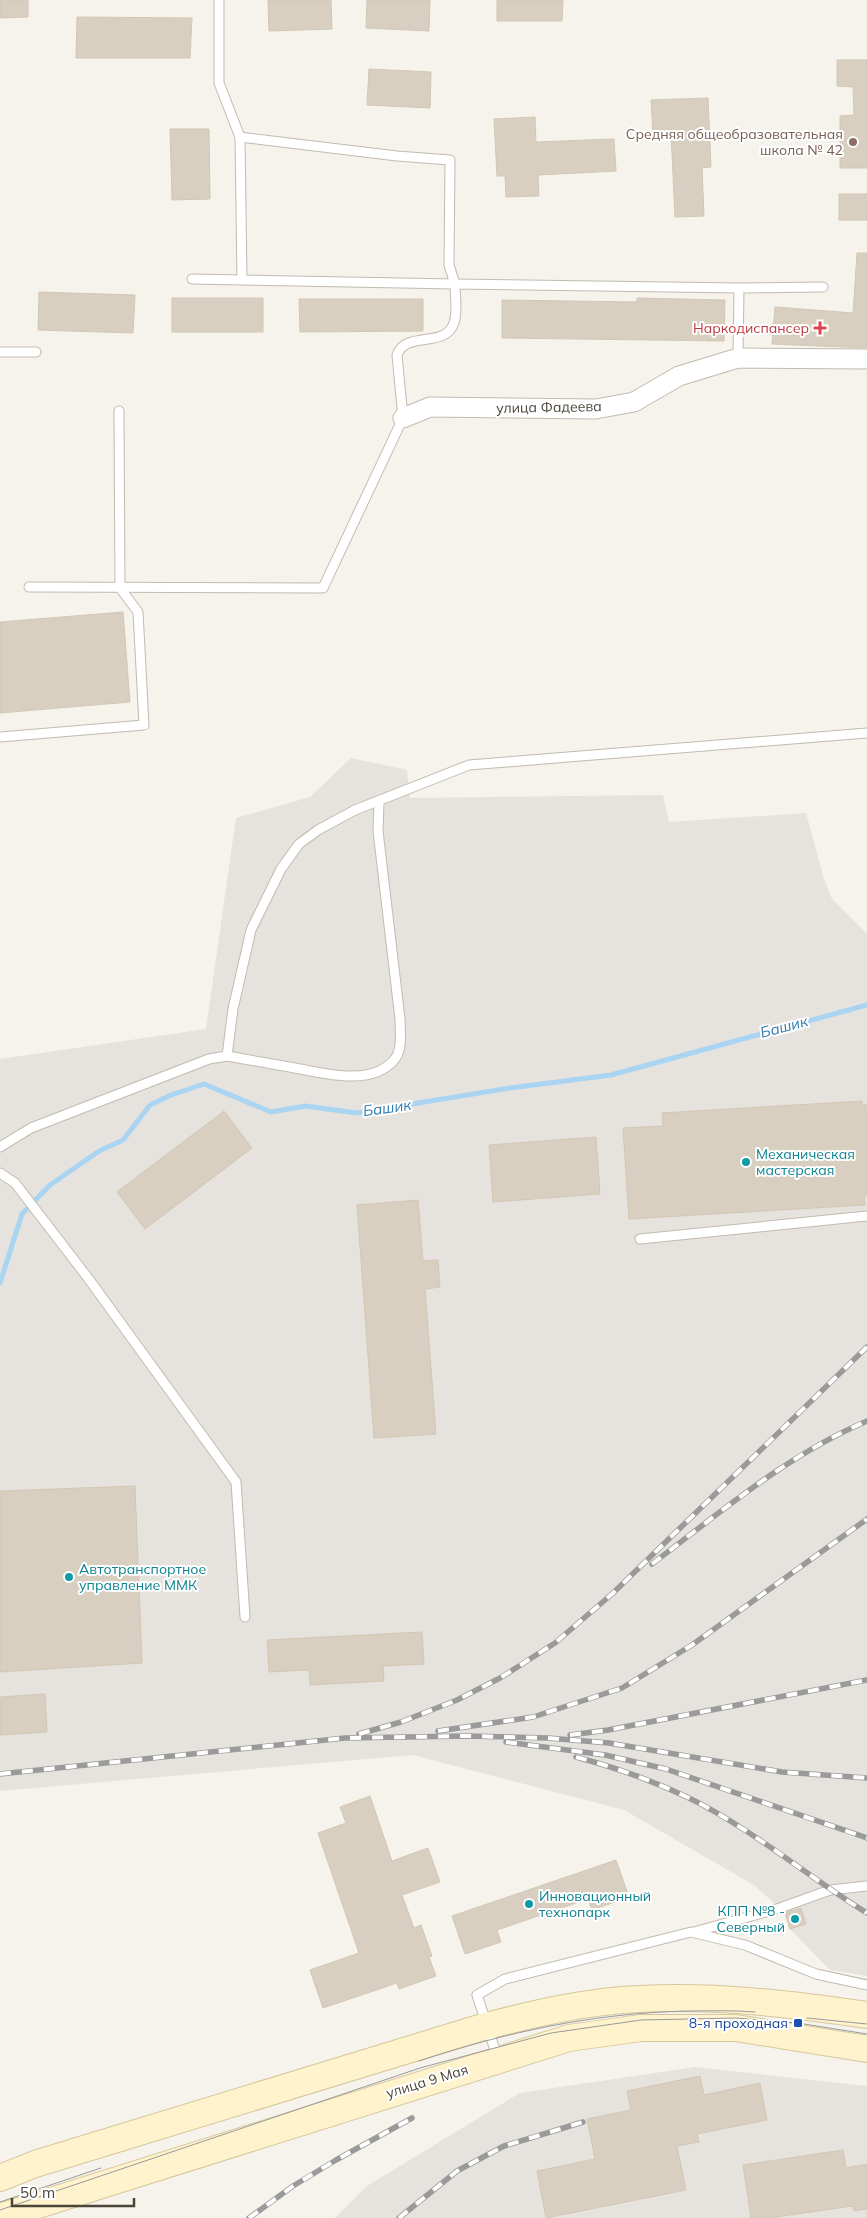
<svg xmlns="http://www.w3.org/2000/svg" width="867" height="2218" font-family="Mulish,sans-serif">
	<rect width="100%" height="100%" fill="#f6f3ec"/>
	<!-- industrial -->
	<g fill="#e6e2dd">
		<path d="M 351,758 L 407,770 L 410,798 L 663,795 L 669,822 L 806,813 L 824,879 L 832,899 L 867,934 L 867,1976 L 830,1970 L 790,1929 L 785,1913 L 754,1885 L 624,1810 L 413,1755 L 0,1791 L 0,1059 L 206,1029 L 236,818 L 310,797 Z"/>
		<path d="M 695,2067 L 867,2086 L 867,2218 L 335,2218 L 367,2186 L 520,2093 Z"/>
	</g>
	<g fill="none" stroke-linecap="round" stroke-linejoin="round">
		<!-- stream -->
		<path stroke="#a9d4f2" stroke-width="5" d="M 0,1283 L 22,1214 L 50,1185 L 99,1151 L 123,1140 L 150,1105 L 171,1095 L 204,1084 L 271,1112 L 305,1106 L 357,1113 L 510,1088 L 611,1075 L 867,1005"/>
	</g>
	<!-- building -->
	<g fill="#d8cfc1" stroke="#d3c7b4">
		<path d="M 0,0 L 28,0 L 28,17 L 0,18 Z"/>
		<path d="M 268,0 L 331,0 L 332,29 L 269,31 Z"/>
		<path d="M 367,0 L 430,0 L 429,31 L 366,28 Z"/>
		<path d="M 497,0 L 563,0 L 562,21 L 497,21 Z"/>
		<path d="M 77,17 L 192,18 L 190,58 L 76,58 Z"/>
		<path d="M 837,60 L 867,60 L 867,168 L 840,168 L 840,116 L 854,115 L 853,87 L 837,86 Z"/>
		<path d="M 369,69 L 431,72 L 430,108 L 367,105 Z"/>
		<path d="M 708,98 L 711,167 L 702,168 L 704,216 L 675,217 L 671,133 L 653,134 L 651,100 Z"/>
		<path d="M 535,117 L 536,142 L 614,139 L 616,171 L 538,175 L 539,196 L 506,197 L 505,176 L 497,176 L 494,119 Z"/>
		<path d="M 170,129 L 209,129 L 210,199 L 172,200 Z"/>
		<rect x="839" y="194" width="28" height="26"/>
		<path d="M 857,253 L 867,253 L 867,348 L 772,344 L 775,307 L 853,313 Z"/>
		<path d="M 39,292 L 135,295 L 133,333 L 38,330 Z"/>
		<rect x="172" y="298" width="91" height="34"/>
		<path d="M 637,298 L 725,300 L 724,341 L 502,338 L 502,300 L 637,302 Z"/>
		<path d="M 299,299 L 423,299 L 423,331 L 300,332 Z"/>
		<path d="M 123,612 L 130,702 L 0,713 L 0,622 Z"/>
		<path d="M 862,1101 L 862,1105 L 867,1104 L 867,1196 L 864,1196 L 865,1205 L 629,1219 L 623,1128 L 663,1126 L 662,1113 Z"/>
		<path d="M 224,1111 L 252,1148 L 145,1229 L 117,1192 Z"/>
		<path d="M 596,1137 L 600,1194 L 493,1202 L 489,1145 Z"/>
		<path d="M 418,1200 L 423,1261 L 438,1260 L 440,1287 L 425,1289 L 436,1434 L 374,1438 L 357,1205 Z"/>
		<path d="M 135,1486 L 142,1663 L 0,1672 L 0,1491 Z"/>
		<path d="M 422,1632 L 424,1664 L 383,1666 L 384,1681 L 310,1685 L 309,1670 L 269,1672 L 267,1640 Z"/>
		<path d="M 45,1694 L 47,1732 L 0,1735 L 0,1697 Z"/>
		<path d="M 370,1796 L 392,1861 L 428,1848 L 440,1882 L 402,1895 L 414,1928 L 421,1925 L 432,1956 L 429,1957 L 436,1976 L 399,1989 L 397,1983 L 323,2008 L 310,1970 L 359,1953 L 318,1833 L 346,1823 L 340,1807 Z"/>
		<path d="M 616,1860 L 629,1897 L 592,1910 L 588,1899 L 497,1930 L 501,1942 L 465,1954 L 452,1916 Z"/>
		<path d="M 801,1908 L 806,1924 L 790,1929 L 785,1913 Z"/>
		<path d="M 700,2076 L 704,2095 L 760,2083 L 767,2120 L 697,2134 L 699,2142 L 677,2146 L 686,2190 L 546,2218 L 537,2171 L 595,2159 L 587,2119 L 631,2110 L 627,2091 Z"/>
		<path d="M 843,2150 L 846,2168 L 867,2164 L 867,2209 L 854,2211 L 853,2206 L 769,2218 L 751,2218 L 743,2165 Z"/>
	</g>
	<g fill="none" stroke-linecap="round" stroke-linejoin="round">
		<defs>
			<g id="service">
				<path d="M 219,0 L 219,83 L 240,137 L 397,156 L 450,160 L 449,265 L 455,284 L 242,280"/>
				<path d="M 192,279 L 242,280 L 240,137"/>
				<path d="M 739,288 L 823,287"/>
				<path d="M 0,352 L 36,352"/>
				<path d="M 29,587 L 323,588 L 403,418 L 397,355 C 406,330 445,349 454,323 C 458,311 455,296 455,284 L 739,288 L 738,358"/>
				<path d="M 0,737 L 144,725 L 138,612 L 120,588 L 119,411"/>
				<path d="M 227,1056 L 233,1009 L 251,930 L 281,869 L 299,844 L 318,830 L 355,810 L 469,765 L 867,733"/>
				<path d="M 0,1147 L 31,1128 L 209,1059 L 227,1056 C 249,1060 272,1064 295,1068 C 324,1073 371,1087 394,1060 C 403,1050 400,1032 400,1019 L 378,831 L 379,802"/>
				<path d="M 0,1173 L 15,1183 L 88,1278 L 236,1482 L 245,1617"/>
				<path d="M 640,1239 L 867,1216"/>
				<path d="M 694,1932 L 780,1908 L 830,1890 L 867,1886"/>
				<path d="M 498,2059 L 477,1995 L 505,1979 L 691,1932 L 745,1945 L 816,1974 L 867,1985"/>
			</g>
			<path id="minor" d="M 403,418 L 430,407 L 596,409 L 634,402 L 679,376 L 738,358 L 867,359"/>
			<g id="secondary">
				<path d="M 0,2178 L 35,2164 L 486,2026 C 537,2013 588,2001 640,1999 C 716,1995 791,2004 867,2015"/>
				<path d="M 0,2217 L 569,2038 L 641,2028 L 736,2028 L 867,2049"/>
			</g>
		</defs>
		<!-- service casing -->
		<use href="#service" stroke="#c2bbae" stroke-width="11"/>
		<!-- minor casing -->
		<use href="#minor" stroke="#c2bbae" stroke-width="21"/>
		<!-- secondary casing -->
		<use href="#secondary" stroke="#d6c79b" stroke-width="28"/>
		<!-- service -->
		<use href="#service" stroke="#fff" stroke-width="9"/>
		<!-- minor -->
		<use href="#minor" stroke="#fff" stroke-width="19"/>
		<!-- secondary -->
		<use href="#secondary" stroke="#fff3cd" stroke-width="26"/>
		<!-- tram -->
		<g stroke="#9a9a9a" stroke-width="1">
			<path d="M 807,2018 L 867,2024"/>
			<path d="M 419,2061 C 506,2032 595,2013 687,2011 C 710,2011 732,2010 755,2012"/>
			<path d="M 0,2202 L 101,2168"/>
			<path d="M 0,2210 L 420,2068 L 551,2033 L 641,2020 L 735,2018 L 798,2023 L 867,2034"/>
		</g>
		<defs>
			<g id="rail">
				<path d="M 652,1564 C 721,1512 787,1455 867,1421"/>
				<path d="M 438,1731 L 533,1717 L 622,1688 L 692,1645 L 867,1519"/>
				<path d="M 359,1734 L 401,1722 L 457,1700 L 500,1678 L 555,1643 L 612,1594 L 867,1347"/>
				<path d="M 570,1735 L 608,1730 L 867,1680"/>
				<path d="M 506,1742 L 605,1755 L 666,1769 L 867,1838"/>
				<path d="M 576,1757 C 614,1767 651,1780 687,1797 C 751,1828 807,1876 867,1913"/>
				<path d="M 0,1774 L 345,1738 L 467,1736 L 548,1738 L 609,1743 L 782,1772 L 867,1778"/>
				<path d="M 249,2218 L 293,2186 L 336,2160 L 412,2118"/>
				<path d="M 399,2218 L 457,2171 L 504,2146 L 583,2122"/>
			</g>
		</defs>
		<!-- rail casing -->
		<use href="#rail" stroke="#9a9a9a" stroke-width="5.5"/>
		<!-- rail -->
		<use href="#rail" stroke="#fff" stroke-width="4" stroke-dasharray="11" stroke-linecap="butt"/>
	</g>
	<!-- markers -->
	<circle fill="#8d6e63" stroke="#fff" stroke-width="2" cx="853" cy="142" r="5"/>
	<path fill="#e0444e" stroke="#fff" stroke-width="2" d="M817.5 320.5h5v5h5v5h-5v5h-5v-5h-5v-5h5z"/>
	<g fill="#0f9aa8" stroke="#fff" stroke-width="2">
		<circle cx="746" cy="1162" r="5"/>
		<circle cx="69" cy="1577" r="5"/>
		<circle cx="529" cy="1904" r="5"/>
		<circle cx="795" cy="1919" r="5"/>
	</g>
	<rect fill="#1a4fb4" stroke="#fff" stroke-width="2" x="793" y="2018" width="10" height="10" rx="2.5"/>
	<g text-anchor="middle" stroke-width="4" stroke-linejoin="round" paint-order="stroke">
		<!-- education labels -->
		<g font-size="14" fill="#785e54" stroke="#fff" text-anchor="end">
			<text x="843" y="139">Средняя общеобразовательная<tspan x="843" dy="16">школа № 42</tspan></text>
		</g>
		<!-- health labels -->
		<g font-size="14" fill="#be3a42" stroke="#fff" text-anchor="end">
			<text x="809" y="333">Наркодиспансер</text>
		</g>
		<!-- street labels -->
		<g font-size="14" fill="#4b4439" stroke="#fff">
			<text transform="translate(549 407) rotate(-1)" y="5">улица Фадеева</text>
			<text transform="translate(427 2081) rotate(-17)" y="5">улица 9 Мая</text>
		</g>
		<!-- culture labels -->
		<g font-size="14" fill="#0d838f" stroke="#fff" text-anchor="start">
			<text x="756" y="1159">Механическая<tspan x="756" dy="16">мастерская</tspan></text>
			<text x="79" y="1574">Автотранспортное<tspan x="79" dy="16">управление ММК</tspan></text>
			<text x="539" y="1901">Инновационный<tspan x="539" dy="16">технопарк</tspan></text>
			<text x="785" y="1916" text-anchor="end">КПП №8 -<tspan x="785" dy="16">Северный</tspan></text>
		</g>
		<!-- transit labels -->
		<g font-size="14" fill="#164399" stroke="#fff" text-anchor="end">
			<text x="788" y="2028">8-я проходная</text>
		</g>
		<!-- water labels -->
		<g font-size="15" font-style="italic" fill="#2e7ab2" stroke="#fff">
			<text transform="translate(784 1027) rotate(-15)" y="5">Башик</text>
			<text transform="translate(387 1108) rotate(-8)" y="5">Башик</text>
		</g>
	</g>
	<!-- scale -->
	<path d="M12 2198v8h122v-8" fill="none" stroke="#4b4439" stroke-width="2.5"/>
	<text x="20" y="2198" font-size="15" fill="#4b4439" stroke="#ffffff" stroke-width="4" paint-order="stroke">50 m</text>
</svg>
